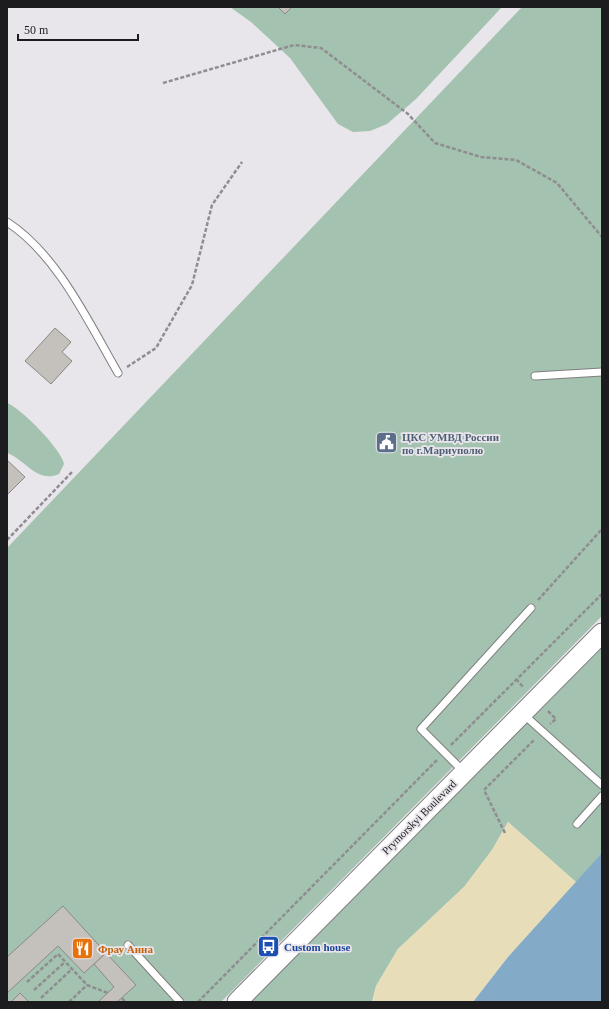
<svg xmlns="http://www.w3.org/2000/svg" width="609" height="1009" font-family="Georgia,serif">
	<rect width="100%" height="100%" fill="#e9e6eb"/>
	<!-- green -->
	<g fill="#a3c2af">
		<path d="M 230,7 L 502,7 L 416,99 L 387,124 L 370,131 L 353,132 L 338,124 L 290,58 L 251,22 Z"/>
		<path d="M 522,7 L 602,7 L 602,616 L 221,1002 L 7,1002 L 7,548 Z"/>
		<path d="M 7,403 C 21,408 62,450 64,464 L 59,474 C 37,484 25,459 7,453 Z"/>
		<path d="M 602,647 L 602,853 L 577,883 L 508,822 L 492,850 L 464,887 L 398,949 L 376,986 L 372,1002 L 251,1002 Z"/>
	</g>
	<!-- sand -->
	<path fill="#e7deb9" d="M 508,822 L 577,883 L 508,957 L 473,1002 L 372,1002 L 376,986 L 398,949 L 464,887 L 492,850 Z"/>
	<!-- water -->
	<path fill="#83aac6" d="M 602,853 L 602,1002 L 473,1002 L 508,957 Z"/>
	<!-- building -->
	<g fill="#c4c1bc" stroke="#8c8984">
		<path d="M 278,7 L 292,7 L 285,14 Z"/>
		<path d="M 55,328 L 71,342 L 62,352 L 72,361 L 51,384 L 25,361 Z"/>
		<path d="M 7,460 L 25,477 L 7,495 Z"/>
		<path d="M 63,906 L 106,953 L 84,973 L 58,946 L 7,993 L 7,957 Z"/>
		<path d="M 106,953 L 136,985 L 117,1002 L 98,1002 L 114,987 L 94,964 Z"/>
		<path d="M 20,993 L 29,1002 L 11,1002 Z"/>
	</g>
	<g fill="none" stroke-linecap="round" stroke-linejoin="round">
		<defs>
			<g id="lane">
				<path d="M 7,222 C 57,254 89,323 118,373"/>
				<path d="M 535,376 L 602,372"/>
				<path d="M 522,713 L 602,785"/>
				<path d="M 463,771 L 421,729 L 531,608"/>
				<path d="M 577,824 L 602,796"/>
				<path d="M 128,945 L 180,1002"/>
			</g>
			<path id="secondary" d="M 237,1002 L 602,633"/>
		</defs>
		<!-- lane casing -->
		<use href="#lane" stroke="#807e82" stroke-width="9"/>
		<!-- secondary casing -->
		<use href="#secondary" stroke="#807e82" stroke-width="21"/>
		<!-- path -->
		<g stroke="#8f8d91" stroke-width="2.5" stroke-dasharray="4 2" stroke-linecap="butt">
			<path d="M 163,83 L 294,45 L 321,48 L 408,114 L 435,143 L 481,157 L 516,160 L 557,183 L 602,237"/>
			<path d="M 127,367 L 156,348 L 192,285 L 212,205 L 242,162"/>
			<path d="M 7,540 L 73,471"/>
			<path d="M 538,600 L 602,529"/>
			<path d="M 516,679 L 524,688"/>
			<path d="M 548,711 L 556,719 L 550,724"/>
			<path d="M 451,745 L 602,594"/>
			<path d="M 505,833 L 484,790 L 535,739"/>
			<path d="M 27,982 L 58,954 L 87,985 L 108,993"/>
			<path d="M 34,990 L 65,962"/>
			<path d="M 41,998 L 72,969"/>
			<path d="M 122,998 L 125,1002"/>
			<path d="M 69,1002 L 87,985"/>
			<path d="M 198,1002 L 437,760"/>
		</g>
		<!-- lane -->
		<use href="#lane" stroke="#fff" stroke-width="7"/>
		<!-- secondary -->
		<use href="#secondary" stroke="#fff" stroke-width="19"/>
	</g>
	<!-- icons -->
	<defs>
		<symbol id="civic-square" viewBox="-11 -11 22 22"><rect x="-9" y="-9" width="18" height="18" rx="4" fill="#5c6f8a" stroke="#e9e6eb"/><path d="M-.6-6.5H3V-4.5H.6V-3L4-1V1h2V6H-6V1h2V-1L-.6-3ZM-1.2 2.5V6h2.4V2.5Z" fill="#fff"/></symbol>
		<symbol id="bus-square" viewBox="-11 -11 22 22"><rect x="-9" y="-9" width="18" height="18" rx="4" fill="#1a4fb4" stroke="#e9e6eb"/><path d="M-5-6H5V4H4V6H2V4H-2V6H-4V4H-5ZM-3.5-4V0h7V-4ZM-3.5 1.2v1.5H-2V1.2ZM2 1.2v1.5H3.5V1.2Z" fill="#fff"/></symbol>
		<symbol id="restaurant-square" viewBox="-11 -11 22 22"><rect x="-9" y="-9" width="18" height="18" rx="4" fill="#e8710a" stroke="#e9e6eb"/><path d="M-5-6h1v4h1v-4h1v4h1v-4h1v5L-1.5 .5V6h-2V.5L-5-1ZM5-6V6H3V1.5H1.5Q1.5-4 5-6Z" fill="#fff"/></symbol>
	</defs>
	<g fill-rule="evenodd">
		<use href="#civic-square" x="374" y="430" width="25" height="25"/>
		<use href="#bus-square" x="256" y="934" width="25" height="25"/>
		<use href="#restaurant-square" x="70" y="936" width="25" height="25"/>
	</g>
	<g text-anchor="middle" stroke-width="3.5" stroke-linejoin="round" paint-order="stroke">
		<!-- service labels -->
		<g font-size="11" font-weight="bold" fill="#4e5e75" stroke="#e9e6eb" text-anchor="start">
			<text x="402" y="441">ЦКС УМВД России<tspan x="402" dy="13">по г.Мариуполю</tspan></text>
		</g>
		<!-- street labels -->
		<g font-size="11" fill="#1c1b1d" stroke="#e9e6eb">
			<text transform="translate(419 817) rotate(-45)" y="4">Prymorskyi Boulevard</text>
		</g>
		<!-- transit labels -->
		<g font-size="11" font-weight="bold" fill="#164399" stroke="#e9e6eb" text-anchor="start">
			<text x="284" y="951">Custom house</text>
		</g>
		<!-- food labels -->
		<g font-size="11" font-weight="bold" fill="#c56008" stroke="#e9e6eb" text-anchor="start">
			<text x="98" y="953">Фрау Анна</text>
		</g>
	</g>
	<!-- border -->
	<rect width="609" height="1009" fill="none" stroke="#1c1b1d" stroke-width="16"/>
	<!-- scale -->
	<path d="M18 34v6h120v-6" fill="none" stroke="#1c1b1d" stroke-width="2"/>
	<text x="24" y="34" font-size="12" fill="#1c1b1d" stroke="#e9e6eb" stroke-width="3" paint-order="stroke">50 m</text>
</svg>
